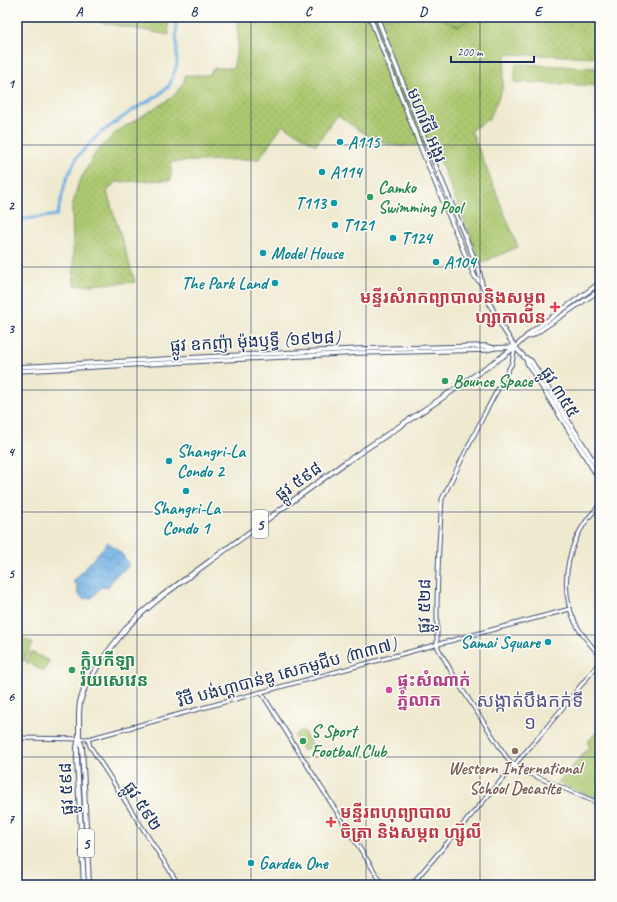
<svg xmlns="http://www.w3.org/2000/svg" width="617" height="902" font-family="Caveat,'Noto Sans Khmer',sans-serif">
	<defs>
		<pattern id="grass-dots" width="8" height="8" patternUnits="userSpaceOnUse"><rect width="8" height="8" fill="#acc86f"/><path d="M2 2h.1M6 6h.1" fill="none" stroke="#93ac63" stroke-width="1.8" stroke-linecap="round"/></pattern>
		<pattern id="wetland-marsh" width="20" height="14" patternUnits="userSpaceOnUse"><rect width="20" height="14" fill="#acc86f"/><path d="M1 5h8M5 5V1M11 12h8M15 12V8" fill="none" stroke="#93ac63"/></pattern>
		<pattern id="water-waves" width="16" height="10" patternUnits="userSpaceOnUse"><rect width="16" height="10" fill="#6fb0e3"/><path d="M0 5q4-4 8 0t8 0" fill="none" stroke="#5a90bb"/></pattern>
	</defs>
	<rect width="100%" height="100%" fill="#fdfcf7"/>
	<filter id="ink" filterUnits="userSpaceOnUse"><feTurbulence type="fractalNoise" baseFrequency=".025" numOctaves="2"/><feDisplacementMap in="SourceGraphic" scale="8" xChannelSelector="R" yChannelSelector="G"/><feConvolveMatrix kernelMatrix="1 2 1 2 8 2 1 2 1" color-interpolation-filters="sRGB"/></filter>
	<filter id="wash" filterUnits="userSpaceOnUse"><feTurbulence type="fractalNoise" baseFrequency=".012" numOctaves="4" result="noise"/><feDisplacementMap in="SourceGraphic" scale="16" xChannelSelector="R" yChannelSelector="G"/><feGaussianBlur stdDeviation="0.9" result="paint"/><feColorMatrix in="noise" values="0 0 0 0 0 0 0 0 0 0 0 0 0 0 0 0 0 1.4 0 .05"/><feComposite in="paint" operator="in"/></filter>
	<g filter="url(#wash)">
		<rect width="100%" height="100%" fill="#efe9cf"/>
		<!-- grass -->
		<g fill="url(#grass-dots)" stroke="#647c66">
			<path d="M 73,17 L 168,17 L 169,35 Z"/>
			<path d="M 237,17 L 600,17 L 600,57 L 506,54 L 502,90 L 489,119 L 471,130 L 518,247 L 481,263 L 433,143 C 423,144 412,146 402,146 C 377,145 357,129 338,115 L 316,145 L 283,125 L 259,159 L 171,162 L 171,180 L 115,182 L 107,192 L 135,282 L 74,286 L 72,208 L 78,184 L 96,152 L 116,132 L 173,97 L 184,82 L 185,75 L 209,75 L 214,68 L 233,68 L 238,44 Z"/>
			<path d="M 516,64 L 599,68 L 600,74 L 600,86 L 514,82 Z"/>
			<path d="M 600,727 L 600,800 L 558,783 L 590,746 L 587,743 Z"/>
		</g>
		<!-- wetland -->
		<path fill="url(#wetland-marsh)" stroke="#647c66" d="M 436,17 L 475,17 L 458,26 Z"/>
		<!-- pitch -->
		<g fill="#acc86f" stroke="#647c66">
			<path d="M 17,636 L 33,643 L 24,661 L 17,658 Z"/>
			<path d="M 31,652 L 49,661 L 44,671 L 26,662 Z"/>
			<path d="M 303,730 L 312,746 L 303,751 L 294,736 Z"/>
		</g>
		<!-- water -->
		<path fill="url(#water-waves)" stroke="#4570a0" d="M 108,542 L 123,555 L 129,566 L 115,576 L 108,587 L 101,587 L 92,598 L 83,599 L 78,594 L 77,584 L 73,582 Z"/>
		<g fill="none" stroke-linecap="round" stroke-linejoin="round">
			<!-- canal -->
			<path stroke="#6fb0e3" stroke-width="3" d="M 17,220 L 57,215 L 66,180 L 77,157 L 99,134 L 133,110 L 157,96 L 169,86 L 177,65 L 176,17"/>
		</g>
	</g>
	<g filter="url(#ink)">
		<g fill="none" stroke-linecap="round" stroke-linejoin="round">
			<defs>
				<g id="tertiary">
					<path d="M 515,347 L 512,363 L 485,413 L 442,499 L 439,545 L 437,602 L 437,644 L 438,648 L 458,683 L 509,761 L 519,769 L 600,804"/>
					<path d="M 600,505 C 569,535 556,584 576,624 C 582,636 592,646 600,656"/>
					<path d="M 261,692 L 383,885"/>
					<path d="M 17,738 L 88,739 L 420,649 L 570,609"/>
					<path d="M 88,739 L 90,746 L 179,885"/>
					<path d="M 411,885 L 542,733 L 600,662"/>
				</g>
				<g id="secondary">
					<path d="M 370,17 L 423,153 L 467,259 L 475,277 L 481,283"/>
					<path d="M 377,17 L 430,152 L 479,270 C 480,275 481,280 482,285 C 490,307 502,328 515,347"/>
					<path d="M 526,337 L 533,335 L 600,290"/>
					<path d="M 515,347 L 526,337 L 531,332 L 600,283"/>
					<path d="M 17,367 L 358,349 L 486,346 L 493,348"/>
					<path d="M 17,371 L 358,353 L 486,350 L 494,348 L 515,347"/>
				</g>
				<g id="primary">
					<path d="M 526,358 L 528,364 L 600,480"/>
					<path d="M 79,739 L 77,747 L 77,759 L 84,885"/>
					<path d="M 89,885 L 82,747 L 79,739 L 79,712 L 80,702 L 85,687 L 103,658 L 128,626 L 143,612 L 162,596 L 346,462 L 439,400 L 503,356 L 515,347 L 525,358 L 531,361 L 600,472"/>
				</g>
			</defs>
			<!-- tertiary casing -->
			<use href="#tertiary" stroke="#3b4b6f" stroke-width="5"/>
			<!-- secondary casing -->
			<use href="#secondary" stroke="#3b4b6f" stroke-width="5.5"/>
			<!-- primary casing -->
			<use href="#primary" stroke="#3b4b6f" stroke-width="6"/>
			<!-- tertiary -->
			<use href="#tertiary" stroke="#fff" stroke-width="3"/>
			<!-- secondary -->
			<use href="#secondary" stroke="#fff" stroke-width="3.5"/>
			<!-- primary -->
			<use href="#primary" stroke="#fff" stroke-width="4"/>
		</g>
	</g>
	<!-- grid -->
	<path fill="none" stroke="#1b2f5e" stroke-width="1" stroke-opacity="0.55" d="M 137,17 L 137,885M 251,17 L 251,885M 366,17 L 366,885M 480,17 L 480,885M 17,145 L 600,145M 17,267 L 600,267M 17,390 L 600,390M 17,512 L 600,512M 17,635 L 600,635M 17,757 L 600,757"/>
	<!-- markers -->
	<g fill="#0f9aa8" stroke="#fdfcf7" stroke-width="1.5">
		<circle cx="340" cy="142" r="4"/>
		<circle cx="322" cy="172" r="4"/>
		<circle cx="334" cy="203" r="4"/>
		<circle cx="335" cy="225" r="4"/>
		<circle cx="393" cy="238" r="4"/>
		<circle cx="263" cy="253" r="4"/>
		<circle cx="436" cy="262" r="4"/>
		<circle cx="275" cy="283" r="4"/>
		<circle cx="169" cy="461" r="4"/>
		<circle cx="186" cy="491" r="4"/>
		<circle cx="548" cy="642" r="4"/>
		<circle cx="251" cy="863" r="4"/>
	</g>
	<g fill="#2e9e5b" stroke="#fdfcf7" stroke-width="1.5">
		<circle cx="370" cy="197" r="4"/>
		<circle cx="445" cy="381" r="4"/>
		<circle cx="72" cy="670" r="4"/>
		<circle cx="303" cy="741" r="4"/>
	</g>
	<g fill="#e0444e" stroke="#fdfcf7" stroke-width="1.5">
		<path d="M553 301h4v4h4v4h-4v4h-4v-4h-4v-4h4z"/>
		<path d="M329 816h4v4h4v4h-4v4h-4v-4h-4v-4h4z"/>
	</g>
	<circle fill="#d1479c" stroke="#fdfcf7" stroke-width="1.5" cx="389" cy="690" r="4"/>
	<circle fill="#8d6e63" stroke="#fdfcf7" stroke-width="1.5" cx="515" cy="751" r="4"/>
	<g text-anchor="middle" stroke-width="3" stroke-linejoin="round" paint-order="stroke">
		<!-- shield labels -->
		<g fill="#fdfcf7" stroke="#5f6c8c" stroke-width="1">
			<rect x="252" y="510" width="16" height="28" rx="3"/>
			<rect x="78" y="829" width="16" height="28" rx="3"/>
		</g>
		<g font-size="16" font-weight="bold" fill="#1b2f5e">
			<text x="260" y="530">5</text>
			<text x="86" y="849">5</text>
		</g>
		<!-- street labels -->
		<g font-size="17" fill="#1b2f5e" stroke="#fdfcf7">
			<text transform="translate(427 125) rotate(68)" y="6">មហាវិថី អង្គរ</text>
			<text transform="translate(255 341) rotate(-3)" y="6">ផ្លូវ ឧកញ៉ា ម៉ុងឫទ្ធី (១៩២៨)</text>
			<text transform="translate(560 392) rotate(58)" y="6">ផ្លូវ ៣៥៥</text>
			<text transform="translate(298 481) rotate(-36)" y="6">ផ្លូវ ៥៩៨</text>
			<text transform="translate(424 606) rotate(-89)" y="6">ផ្លូវ ៥២៨</text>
			<text transform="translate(287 672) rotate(-15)" y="6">វិថី បង់ហ្គាបាន់ឌូ សេកមូជីប (៣៣៧)</text>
			<text transform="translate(66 789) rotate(-93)" y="6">ផ្លូវ ៥៩៨</text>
			<text transform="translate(143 806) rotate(57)" y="6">ផ្លូវ ៥៩២</text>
		</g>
		<!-- culture labels -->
		<g font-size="17" font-weight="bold" fill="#0d838f" stroke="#fdfcf7" text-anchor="start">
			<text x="348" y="148">A115</text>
			<text x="330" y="178">A114</text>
			<text x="326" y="209" text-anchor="end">T113</text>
			<text x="343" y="231">T121</text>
			<text x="401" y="244">T124</text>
			<text x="271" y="259">Model House</text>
			<text x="444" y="268">A104</text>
			<text x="267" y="289" text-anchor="end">The Park Land</text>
			<text x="177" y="457">Shangri-La<tspan x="177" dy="20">Condo 2</tspan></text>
			<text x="186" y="514" text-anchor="middle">Shangri-La<tspan x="186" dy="20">Condo 1</tspan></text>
			<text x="540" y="648" text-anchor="end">Samai Square</text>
			<text x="259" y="869">Garden One</text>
		</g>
		<!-- leisure labels -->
		<g font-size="17" font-weight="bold" fill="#27864d" stroke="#fdfcf7" text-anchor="start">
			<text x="378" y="193">Camko<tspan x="378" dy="20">Swimming Pool</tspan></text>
			<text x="453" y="387">Bounce Space</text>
			<text x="80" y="666">ក្លិបកីឡា<tspan x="80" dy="20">រ៉យសេវេន</tspan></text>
			<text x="311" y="737">S Sport<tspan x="311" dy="20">Football Club</tspan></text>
		</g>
		<!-- health labels -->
		<g font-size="17" font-weight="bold" fill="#be3a42" stroke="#fdfcf7" text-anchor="end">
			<text x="546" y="303">មន្ទីរសំរាកព្យាបាលនិងសម្ភព<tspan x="546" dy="20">ហ្សាកាលីន</tspan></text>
			<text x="340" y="818" text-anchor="start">មន្ទីរពហុព្យាបាល<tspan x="340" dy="20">ចិត្រា និងសម្ភព ហ្ស៊ូលី</tspan></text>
		</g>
		<!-- hotel labels -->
		<g font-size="17" font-weight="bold" fill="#b23c85" stroke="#fdfcf7" text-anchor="start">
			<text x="397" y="686">ផ្ទះសំណាក់<tspan x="397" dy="20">ភ្នំលាភ</tspan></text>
		</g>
		<!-- education labels -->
		<g font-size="17" font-weight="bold" fill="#785e54" stroke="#fdfcf7">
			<text x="515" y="774">Western International<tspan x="515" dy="20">School Decaslte</tspan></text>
		</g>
		<!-- quarter labels -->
		<g font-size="19" fill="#555187" stroke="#fdfcf7">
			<text x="530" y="707">សង្កាត់បឹងកក់ទី<tspan x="530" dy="22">១</tspan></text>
		</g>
	</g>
	<!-- margin -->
	<rect width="617" height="902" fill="none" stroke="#fdfcf7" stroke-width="44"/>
	<!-- scale -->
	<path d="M451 56v6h83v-6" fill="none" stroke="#1b2f5e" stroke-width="2"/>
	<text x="457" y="56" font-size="12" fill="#1b2f5e" stroke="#fdfcf7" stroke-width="3" paint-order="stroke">200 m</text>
	<rect x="22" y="22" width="573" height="858" fill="none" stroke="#1b2f5e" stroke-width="1.5"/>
	<g font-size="13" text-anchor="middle" font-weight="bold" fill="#1b2f5e">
		<text x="79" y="16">A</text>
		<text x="194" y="16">B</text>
		<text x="308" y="16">C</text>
		<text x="423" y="16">D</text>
		<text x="538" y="16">E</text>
		<text x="11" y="88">1</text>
		<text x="11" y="210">2</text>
		<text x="11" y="333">3</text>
		<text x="11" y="456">4</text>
		<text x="11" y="578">5</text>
		<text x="11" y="701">6</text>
		<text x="11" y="823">7</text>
	</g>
</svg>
